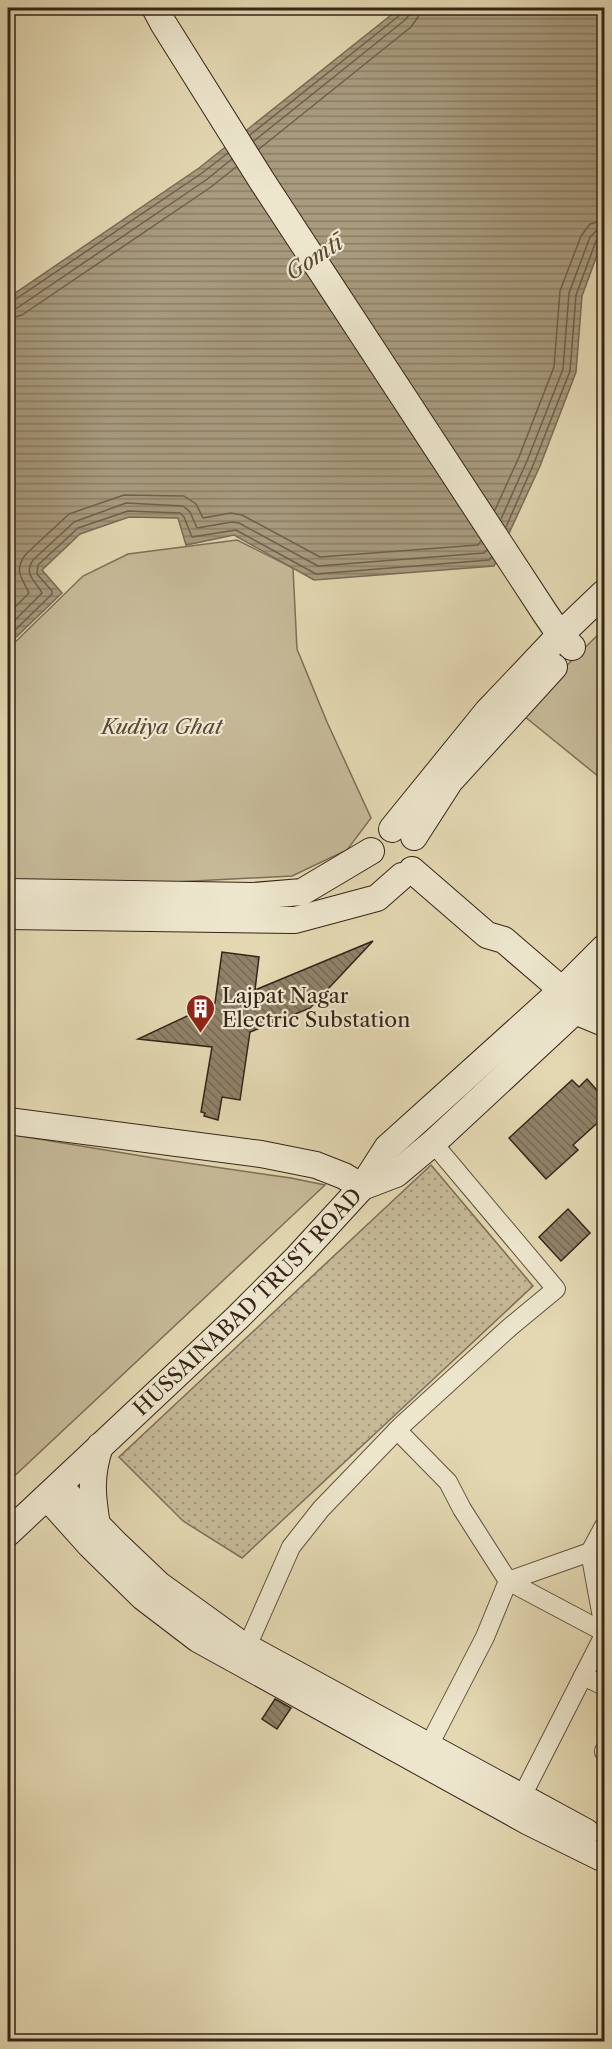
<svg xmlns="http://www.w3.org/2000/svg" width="612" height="2049" font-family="'Libre Caslon Text',serif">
	<defs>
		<pattern id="grass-dots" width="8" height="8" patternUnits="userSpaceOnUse" patternTransform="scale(1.5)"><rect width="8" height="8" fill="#c6b998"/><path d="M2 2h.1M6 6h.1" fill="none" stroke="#a2967b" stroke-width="1.8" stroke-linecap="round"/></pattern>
		<pattern id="water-rules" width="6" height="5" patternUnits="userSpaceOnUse" patternTransform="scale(1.5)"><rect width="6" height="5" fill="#a89b7e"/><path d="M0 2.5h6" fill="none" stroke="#8a7e66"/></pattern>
		<pattern id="building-back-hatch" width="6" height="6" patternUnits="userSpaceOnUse" patternTransform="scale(1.5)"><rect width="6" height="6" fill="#908269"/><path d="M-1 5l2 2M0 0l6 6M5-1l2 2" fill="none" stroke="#766a56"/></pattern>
	</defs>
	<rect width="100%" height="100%" fill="#e3d8b2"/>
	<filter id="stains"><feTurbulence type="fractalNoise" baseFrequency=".00333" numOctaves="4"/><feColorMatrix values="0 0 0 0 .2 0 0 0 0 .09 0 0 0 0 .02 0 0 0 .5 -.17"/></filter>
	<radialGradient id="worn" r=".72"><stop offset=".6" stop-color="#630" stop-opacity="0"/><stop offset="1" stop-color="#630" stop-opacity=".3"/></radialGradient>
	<!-- grass -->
	<path fill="url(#grass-dots)" stroke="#7e6e58" stroke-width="1.5" d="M 431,1165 L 533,1286 L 242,1558 L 183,1521 L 119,1457 Z"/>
	<!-- park -->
	<g fill="#c6b998" stroke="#7e6e58" stroke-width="1.5">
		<path d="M 237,540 L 293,568 L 297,649 L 327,722 L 371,818 L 347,850 L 292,876 L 155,883 L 8,880 L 8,649 L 83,576 L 128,554 Z"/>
		<path d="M 604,629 L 604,781 L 519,712 Z"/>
		<path d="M 8,1134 L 160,1159 L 291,1178 L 325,1185 L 8,1482 Z"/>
	</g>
	<!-- water -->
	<path fill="url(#water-rules)" stroke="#7a6b56" stroke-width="1.5" d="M 400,8 L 604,8 L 604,236 L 582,296 L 576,372 L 540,466 L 494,566 L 314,580 L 234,535 L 186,545 L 178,518 L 129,517 L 80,534 L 42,570 L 62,593 L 8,645 L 8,298 L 199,168 Z"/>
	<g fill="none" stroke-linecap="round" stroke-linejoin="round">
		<!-- shore -->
		<g stroke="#6f604c" stroke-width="1.5">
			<path d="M 250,135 L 400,15 L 403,8"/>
			<path d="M 254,141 L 405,20 L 410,14 L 410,8"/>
			<path d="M 259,149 L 411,27 L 418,17 L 419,8"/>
			<path d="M 8,303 L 13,301 L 202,173 L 228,153"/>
			<path d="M 8,310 L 17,308 L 206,180 L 232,159"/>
			<path d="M 8,319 L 22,315 L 211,187 L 236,167"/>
			<path d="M 495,510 L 519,457 L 554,367 L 560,291 L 581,236 L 590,224 L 604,220"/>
			<path d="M 501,519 L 527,461 L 563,369 L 569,293 L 590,237 L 596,231 L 604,229"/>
			<path d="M 506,527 L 534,463 L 570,371 L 576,295 L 596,241 L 600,237 L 604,237"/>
			<path d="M 8,614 L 29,593 C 22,577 13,571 26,554 L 69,514 L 124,495 L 184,496 L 196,504 L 203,518 L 231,513 L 242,515 L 320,557 L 478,545 L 481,541"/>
			<path d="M 8,627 L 42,593 C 36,581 23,575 33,560 L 74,522 L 126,503 L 183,506 L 190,512 L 197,528 L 232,522 L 239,523 L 318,566 L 484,553 L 487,550"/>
			<path d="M 8,637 L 52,594 L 52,591 L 37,574 L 38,565 L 78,528 L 128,511 L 180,513 L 184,517 L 192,537 L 236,530 L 316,574 L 489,560 L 492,557"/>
		</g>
	</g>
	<!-- building -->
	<g fill="url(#building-back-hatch)" stroke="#362419" stroke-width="1.5">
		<path d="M 373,941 L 310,1008 L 250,1032 L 240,1100 L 222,1097 L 218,1120 L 204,1116 L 205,1113 L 201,1112 L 212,1047 L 138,1039 L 215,1003 L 222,952 L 259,957 L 255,990 Z"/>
		<path d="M 587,1079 L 604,1098 L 604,1117 L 573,1145 L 578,1150 L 546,1179 L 509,1138 L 572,1080 L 579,1087 Z"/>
		<path d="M 568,1209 L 590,1233 L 561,1261 L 539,1237 Z"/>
		<path d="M 275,1699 L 291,1708 L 277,1729 L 262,1719 Z"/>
	</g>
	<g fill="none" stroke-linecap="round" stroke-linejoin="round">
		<defs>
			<g id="street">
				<path d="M 397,1430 L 448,1482 L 462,1509 L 508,1581 L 604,1632"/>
				<path d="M 604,1526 L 590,1552 L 604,1628"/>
				<path d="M 242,1658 L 291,1547 L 321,1509 L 401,1426 L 510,1327 L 556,1289 L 433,1143"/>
				<path d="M 583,1676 L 604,1686"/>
				<path d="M 604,1751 L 604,1752"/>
				<path d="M 424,1755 L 485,1637 L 508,1581 L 590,1552"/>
				<path d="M 517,1806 L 604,1635"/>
			</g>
			<g id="secondary">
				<path d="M 155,8 L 163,23 L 262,181 L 545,613 L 560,635 L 572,647"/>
				<path d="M 392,829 L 487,712 L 560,635 L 604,593"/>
				<path d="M 414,837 L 450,781 L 554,667"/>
				<path d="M 412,870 L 487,935 L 504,940 L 562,990"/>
				<path d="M 8,892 L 253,896 L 302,892 L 371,851"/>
				<path d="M 8,916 L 295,920 L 377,898 L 402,876"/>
				<path d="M 575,1011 L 604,1023"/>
				<path d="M 8,1121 L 261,1154 L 316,1165 L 344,1176 L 362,1187"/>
				<path d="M 362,1187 L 387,1148 L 562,990 L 604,948"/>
				<path d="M 65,1492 L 117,1545 L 158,1584 L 241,1644 L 586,1832"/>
				<path d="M 47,1497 L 90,1545 L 143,1597 L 198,1639 L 529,1822 L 604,1859"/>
				<path d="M 97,1525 C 92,1495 90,1476 100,1446"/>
				<path id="s1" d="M 8,1533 L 237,1318 L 296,1259 L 362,1187 L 396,1174 L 433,1143 L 604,984"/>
			</g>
		</defs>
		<!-- street casing -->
		<use href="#street" stroke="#61513f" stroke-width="20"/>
		<!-- secondary casing -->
		<use href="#secondary" stroke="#362419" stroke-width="28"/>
		<!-- street -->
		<use href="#street" stroke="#ede6cd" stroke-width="18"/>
		<!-- secondary -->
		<use href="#secondary" stroke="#ede6cd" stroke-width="26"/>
	</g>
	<!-- icons -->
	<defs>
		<symbol id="building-pin" viewBox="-11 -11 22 30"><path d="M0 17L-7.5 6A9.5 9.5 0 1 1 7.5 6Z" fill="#8f2418" stroke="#ede6cd"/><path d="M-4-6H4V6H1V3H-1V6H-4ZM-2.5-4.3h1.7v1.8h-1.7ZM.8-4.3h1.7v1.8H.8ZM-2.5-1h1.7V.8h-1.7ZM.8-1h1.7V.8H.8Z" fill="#fff"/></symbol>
	</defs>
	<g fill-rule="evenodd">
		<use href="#building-pin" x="184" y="992" width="33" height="45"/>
	</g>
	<g text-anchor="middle" stroke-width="4.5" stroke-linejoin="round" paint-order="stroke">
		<!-- park labels -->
		<g font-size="21" font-style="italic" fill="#5a4939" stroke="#ede6cd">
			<text x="162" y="734">Kudiya Ghat</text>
		</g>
		<!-- poi labels -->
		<g font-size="21" fill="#362419" stroke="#ede6cd" text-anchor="start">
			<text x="222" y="1003">Lajpat Nagar<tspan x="222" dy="24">Electric Substation</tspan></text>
		</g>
		<!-- street labels -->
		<g font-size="21" fill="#362419" stroke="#ede6cd">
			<text dy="7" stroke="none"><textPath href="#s1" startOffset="333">HUSSAINABAD TRUST ROAD</textPath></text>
		</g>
		<!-- water labels -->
		<g font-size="22" font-style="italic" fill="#584837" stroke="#ede6cd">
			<text transform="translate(314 257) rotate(-33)" y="8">Gomtī</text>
		</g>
	</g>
	<!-- margin -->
	<rect width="612" height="2049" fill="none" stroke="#e3d8b2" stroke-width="30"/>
	<rect x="9" y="9" width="594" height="2031" fill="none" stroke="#362419" stroke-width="3"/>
	<rect x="15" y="15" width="582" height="2019" fill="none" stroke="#362419" stroke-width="1.5"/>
	<rect width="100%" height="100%" filter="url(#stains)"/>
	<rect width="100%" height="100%" fill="url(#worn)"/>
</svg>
